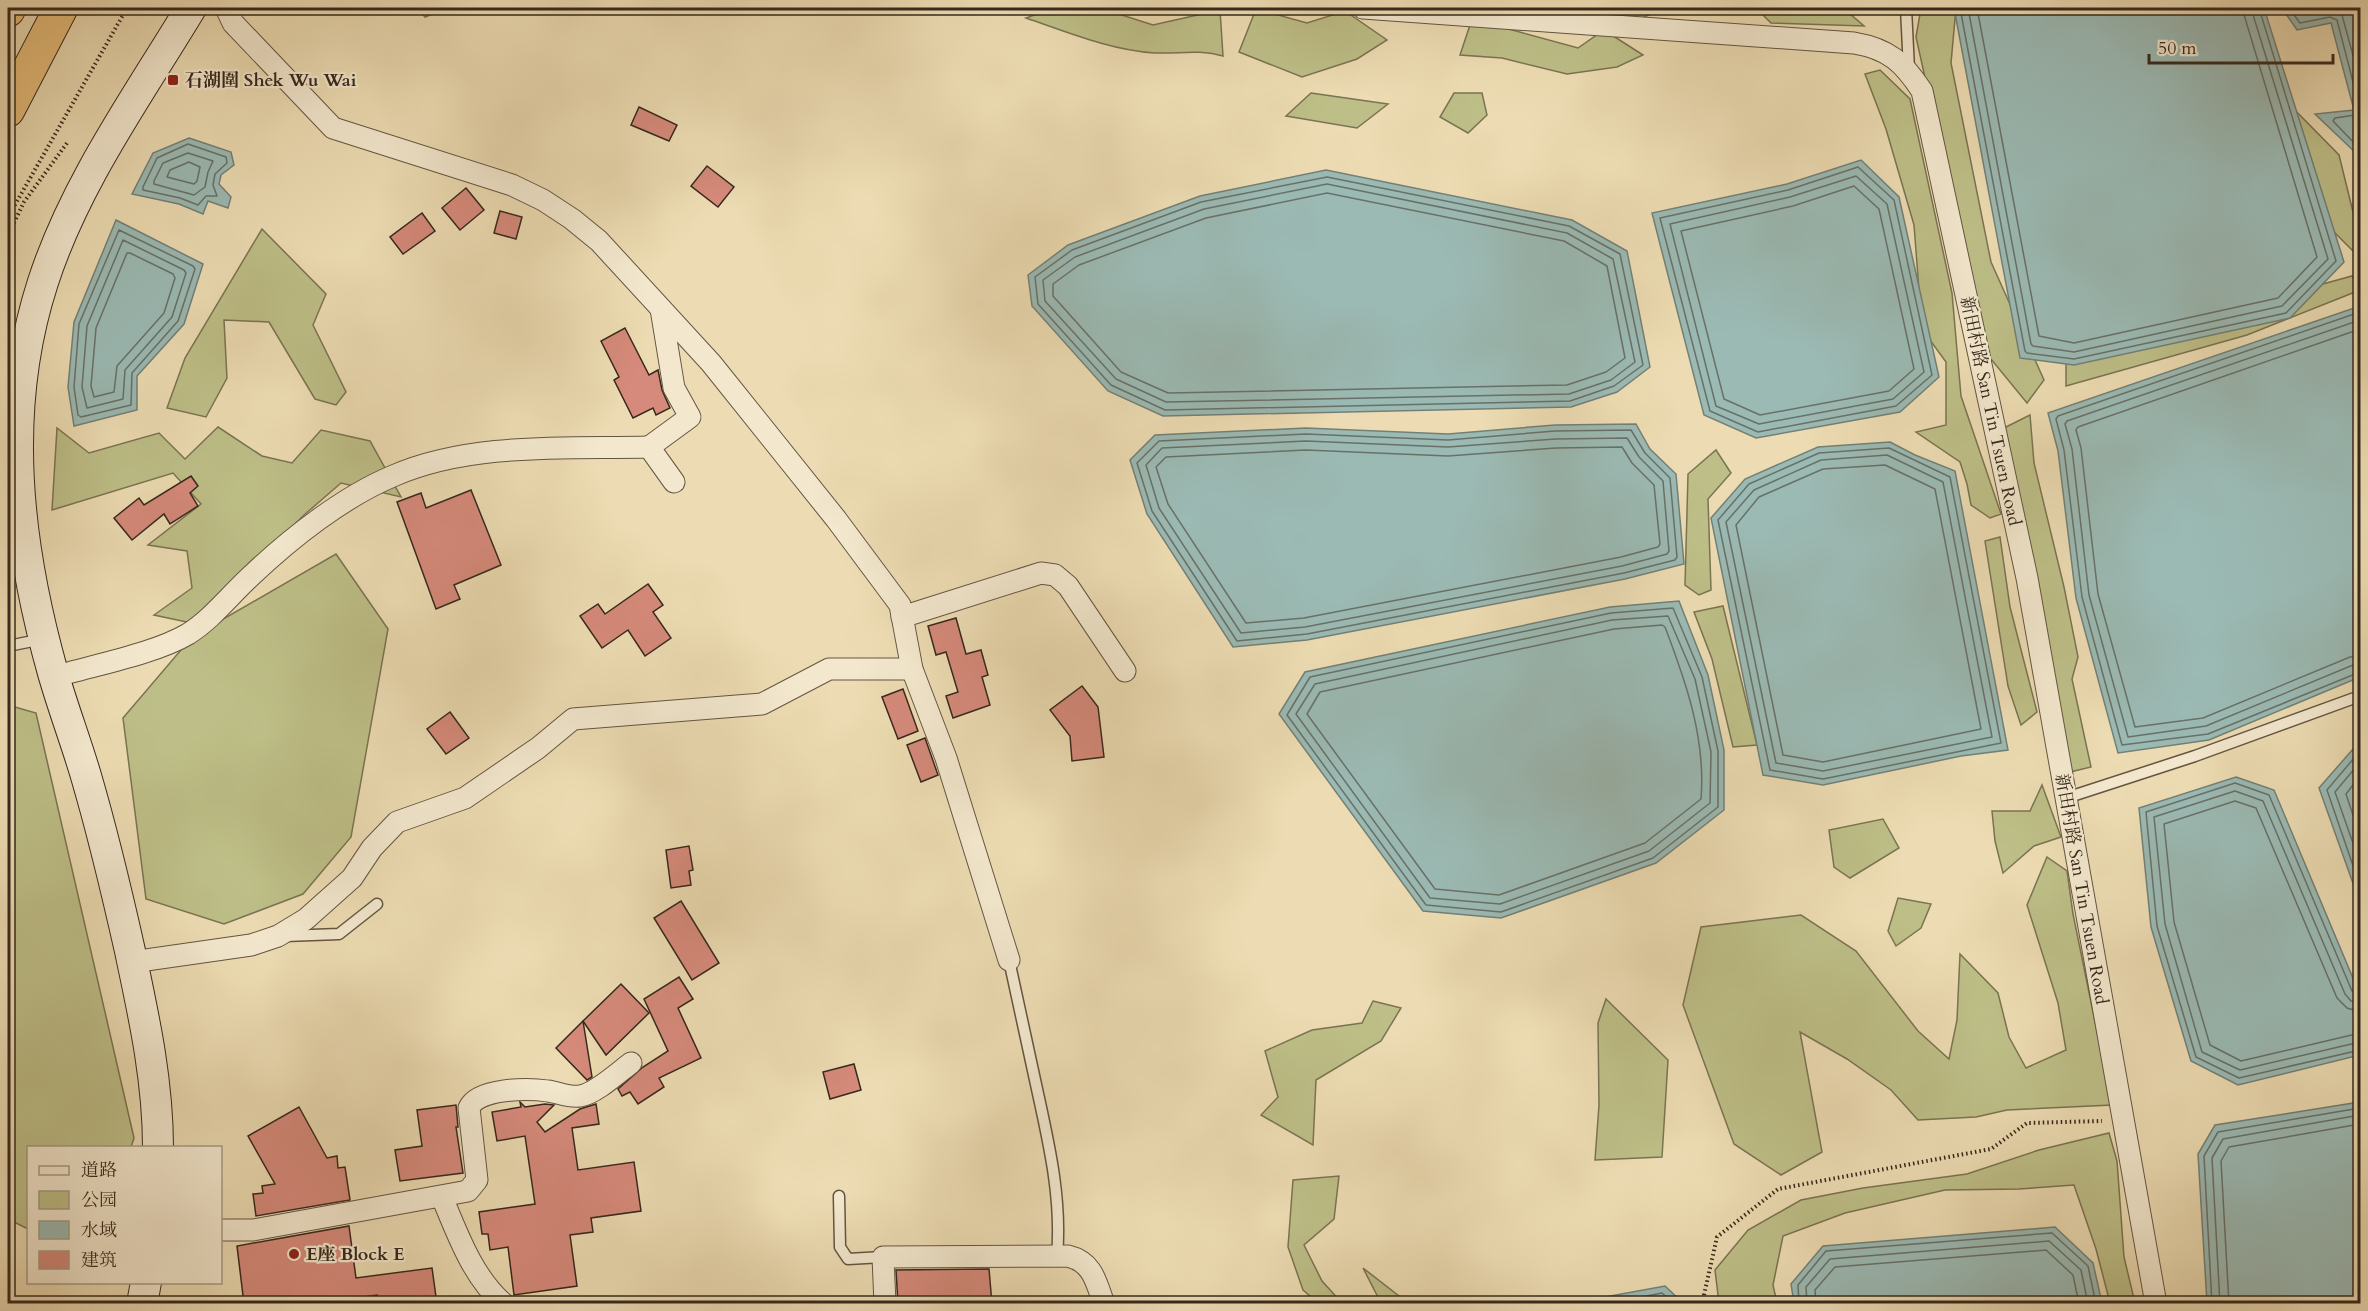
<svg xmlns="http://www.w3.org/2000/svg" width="2368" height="1311" font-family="Cardo,'Noto Serif SC',serif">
	<rect width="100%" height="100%" fill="#eddcb3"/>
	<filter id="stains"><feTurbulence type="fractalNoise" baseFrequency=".00333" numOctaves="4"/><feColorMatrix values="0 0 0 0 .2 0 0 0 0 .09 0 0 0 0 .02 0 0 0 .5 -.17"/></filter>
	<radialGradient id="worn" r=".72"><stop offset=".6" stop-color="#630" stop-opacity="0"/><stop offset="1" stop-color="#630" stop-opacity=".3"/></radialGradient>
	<!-- green -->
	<g fill="#bebf88" stroke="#7a7452" stroke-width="1.5">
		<path d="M 417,8 L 448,8 L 425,17 Z"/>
		<path d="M 1054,8 L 1100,8 L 1153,25 L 1220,10 L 1223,56 C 1199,49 1179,54 1155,53 C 1110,50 1067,32 1026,18 Z"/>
		<path d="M 1492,8 L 1664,8 L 1631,23 Z"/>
		<path d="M 1756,8 L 1843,8 L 1864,26 L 1771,23 Z"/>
		<path d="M 1921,8 L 1956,8 L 1951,63 L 1991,262 L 2044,380 L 2027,403 L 1986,353 L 1916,37 Z"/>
		<path d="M 1256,9 L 1307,23 L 1345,11 L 1387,40 L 1357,59 L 1302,77 L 1239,52 Z"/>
		<path d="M 1472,19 L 1578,48 L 1604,30 L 1643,55 L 1617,67 L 1567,74 L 1502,58 L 1460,55 Z"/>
		<path d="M 1880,70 L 1910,99 L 1952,293 L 1961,396 L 2001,514 L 1990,518 L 1971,505 L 1967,484 L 1960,462 L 1916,432 L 1946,425 L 1946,362 L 1922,329 L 1914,225 L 1886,129 L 1865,74 Z"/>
		<path d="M 1311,93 L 1388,104 L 1357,128 L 1286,116 Z"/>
		<path d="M 1454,93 L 1482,93 L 1487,115 L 1468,133 L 1440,117 Z"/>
		<path d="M 2289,104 L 2339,155 L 2353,212 L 2360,219 L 2360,258 L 2305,203 Z"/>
		<path d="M 262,229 L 326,294 L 313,325 L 346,392 L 336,405 L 315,399 L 269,322 L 224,320 L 227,378 L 206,417 L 167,408 L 185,358 Z"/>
		<path d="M 2352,276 L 2360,290 L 2247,335 L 2066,386 L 2066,344 L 2294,292 Z"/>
		<path d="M 2030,415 L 2034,463 L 2064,587 L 2078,657 L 2072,679 L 2091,767 L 2070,772 L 2004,428 Z"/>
		<path d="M 218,427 L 262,456 L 292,463 L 321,430 L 370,441 L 401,497 L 341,483 L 304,515 L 196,624 L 154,615 L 192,588 L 187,551 L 148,545 L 201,504 L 173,473 L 52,510 L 57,428 L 89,453 L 159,433 L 185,459 Z"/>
		<path d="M 1716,450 L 1731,473 L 1708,499 L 1711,590 L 1699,595 L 1685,585 L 1688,474 Z"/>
		<path d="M 2000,537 L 2010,607 L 2037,712 L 2021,725 L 2008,686 L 1985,541 Z"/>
		<path d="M 336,554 L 388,629 L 351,837 L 303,894 L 224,924 L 146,899 L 123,718 L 192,637 Z"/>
		<path d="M 1723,606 L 1757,745 L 1733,747 L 1712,659 L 1694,612 Z"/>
		<path d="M 8,705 L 36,713 L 134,1138 L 131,1147 L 28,1148 L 28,1229 L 8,1219 Z"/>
		<path d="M 2042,785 L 2061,837 L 2034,846 L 2003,873 L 1995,841 L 1992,811 L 2030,811 Z"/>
		<path d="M 1883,819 L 1899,848 L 1850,878 L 1834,867 L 1829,830 Z"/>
		<path d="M 2047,857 L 2067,871 L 2073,914 L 2112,1105 L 2007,1110 L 1976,1117 L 1918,1120 L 1891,1090 L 1847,1059 L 1800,1032 L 1822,1152 L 1781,1175 L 1734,1144 L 1683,1005 L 1701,927 L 1801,915 L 1856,951 L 1918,1031 L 1949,1059 L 1957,1020 L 1960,954 L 1998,993 L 2009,1037 L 2026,1068 L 2066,1050 L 2058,1003 L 2027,905 Z"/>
		<path d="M 1898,898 L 1931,904 L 1921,928 L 1896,946 L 1888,931 Z"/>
		<path d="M 1606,999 L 1668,1060 L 1662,1157 L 1595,1160 L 1599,1105 L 1598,1023 Z"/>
		<path d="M 1373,1001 L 1401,1008 L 1381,1041 L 1316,1080 L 1313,1145 L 1261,1115 L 1278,1097 L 1265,1051 L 1312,1030 L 1362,1023 Z"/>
		<path d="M 2109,1133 L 2117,1161 L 2124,1257 L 2135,1303 L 2110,1303 L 2096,1249 L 2074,1185 L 2019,1189 L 1945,1190 L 1845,1213 L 1783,1236 L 1773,1285 L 1777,1303 L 1719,1303 L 1715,1270 L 1748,1230 L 1801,1200 L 1863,1188 L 1967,1174 L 2039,1150 Z"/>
		<path d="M 1339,1176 L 1334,1219 L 1304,1245 L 1322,1281 L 1342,1303 L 1318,1303 L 1303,1290 L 1288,1247 L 1293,1180 Z"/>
		<path d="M 1363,1268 L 1408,1303 L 1381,1303 Z"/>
	</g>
	<!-- water -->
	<g fill="#9bbab4" stroke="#738077" stroke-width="1.5">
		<path d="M 1954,8 L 2264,8 L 2344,262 L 2290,318 L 2074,365 L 2020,358 Z"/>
		<path d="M 2282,8 L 2360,8 L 2360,172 L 2357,154 L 2315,114 L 2354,110 L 2331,23 L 2297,30 Z"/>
		<path d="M 189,138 L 231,152 L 234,165 L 221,175 L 219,184 L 231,197 L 228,208 L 208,201 L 203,214 L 179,204 L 132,194 L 153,153 Z"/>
		<path d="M 1861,160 L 1899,197 L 1939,377 L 1900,412 L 1756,438 L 1704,415 L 1652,213 L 1787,184 Z"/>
		<path d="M 1326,170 L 1572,220 L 1627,251 L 1650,367 L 1617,392 L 1571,407 L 1163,416 L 1108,391 L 1032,306 L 1028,275 L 1068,245 L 1200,196 Z"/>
		<path d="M 116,220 L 203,264 L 184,324 L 137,376 L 137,410 L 74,426 L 68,387 L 74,322 Z"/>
		<path d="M 2360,306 L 2360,677 L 2209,740 L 2118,753 L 2076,598 L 2058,451 L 2048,413 Z"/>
		<path d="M 1636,424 L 1650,449 L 1676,474 L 1684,564 L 1625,579 L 1307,640 L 1233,647 L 1147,514 L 1130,460 L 1155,435 L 1306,428 L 1448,434 L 1555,425 Z"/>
		<path d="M 1890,442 L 1915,455 L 1955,471 L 2008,750 L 1961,756 L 1823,785 L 1763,775 L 1711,518 L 1745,479 L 1818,447 Z"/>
		<path d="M 1679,601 L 1708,675 L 1724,750 L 1724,810 L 1656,863 L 1501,918 L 1423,911 L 1279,714 L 1305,672 L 1610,607 Z"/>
		<path d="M 2360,741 L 2360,903 L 2319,788 Z"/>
		<path d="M 2236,777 L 2274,790 L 2360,995 L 2360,1055 L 2238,1085 L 2191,1061 L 2151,927 L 2139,808 Z"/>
		<path d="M 2360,1102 L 2360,1303 L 2207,1303 L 2198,1154 L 2215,1125 Z"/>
		<path d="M 2055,1227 L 2093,1263 L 2102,1303 L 1794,1303 L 1791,1284 L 1823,1246 Z"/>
		<path d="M 1665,1286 L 1683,1303 L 1572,1303 Z"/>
	</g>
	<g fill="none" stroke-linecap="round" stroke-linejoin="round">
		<!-- shore -->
		<g stroke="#687168" stroke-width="1.5">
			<path d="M 1960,8 L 2025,351 L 2027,353 L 2074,359 L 2286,313 L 2336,261 L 2259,8"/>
			<path d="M 1968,8 L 2031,344 L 2033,346 L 2074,352 L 2282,306 L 2328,259 L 2251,8"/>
			<path d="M 1977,8 L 2039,336 L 2074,343 L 2278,298 L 2317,257 L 2242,8"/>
			<path d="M 2289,8 L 2300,23 L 2330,17 L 2337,20 L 2360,109 L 2355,115 L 2335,118 L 2333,121 L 2360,149"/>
			<path d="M 2298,8 L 2304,14 L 2330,9 L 2342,15 L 2360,81"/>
			<path d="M 188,144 L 226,157 L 227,163 L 215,174 L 213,185 L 217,196 L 206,196 L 198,205 L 180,198 L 143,190 L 143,187 L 157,158 Z"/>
			<path d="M 188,153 L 213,161 L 208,172 L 205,187 L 194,195 L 154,184 L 154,181 L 163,163 Z"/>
			<path d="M 189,162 L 200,167 L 197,181 L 194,184 L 167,177 L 170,170 Z"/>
			<path d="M 1858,167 L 1894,200 L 1932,375 L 1896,406 L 1758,432 L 1710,411 L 1660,218 L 1788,190 Z"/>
			<path d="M 1856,176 L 1887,204 L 1924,372 L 1893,399 L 1759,424 L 1716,406 L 1670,224 L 1790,197 Z"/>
			<path d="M 1327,177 L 1569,226 L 1620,254 L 1643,365 L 1614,386 L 1570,401 L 1165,410 L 1111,385 L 1038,304 L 1035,277 L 1072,250 L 1201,202 Z"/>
			<path d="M 1327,184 L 1567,233 L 1613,259 L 1635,362 L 1611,380 L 1569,394 L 1166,402 L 1116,379 L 1045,301 L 1043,280 L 1075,257 L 1204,209 Z"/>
			<path d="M 1854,186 L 1879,209 L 1914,369 L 1889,391 L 1760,415 L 1724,399 L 1681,231 L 1793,206 Z"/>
			<path d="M 1327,193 L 1564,241 L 1607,266 L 1625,358 L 1606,372 L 1567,385 L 1168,393 L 1121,372 L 1053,296 L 1053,284 L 1079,265 L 1206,218 Z"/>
			<path d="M 119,230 L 193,266 L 195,269 L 178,321 L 132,373 L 131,405 L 81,417 L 78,415 L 74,387 L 79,324 Z"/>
			<path d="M 123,240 L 184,270 L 186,273 L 172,317 L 125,370 L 123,399 L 87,408 L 82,387 L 87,326 Z"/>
			<path d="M 127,253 L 130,253 L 173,274 L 175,278 L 164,313 L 117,366 L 114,392 L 94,397 L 91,386 L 96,328 Z"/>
			<path d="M 2360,312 L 2058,416 L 2056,419 L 2064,450 L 2082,597 L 2122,745 L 2208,734 L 2360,672"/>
			<path d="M 2360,320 L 2067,421 L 2065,424 L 2072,449 L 2089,595 L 2128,737 L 2206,726 L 2353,665 L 2360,664"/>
			<path d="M 2360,329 L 2078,427 L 2076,430 L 2081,448 L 2098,594 L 2135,727 L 2203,718 L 2350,657 L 2360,655"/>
			<path d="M 1631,430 L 1645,453 L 1670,478 L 1677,557 L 1675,560 L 1624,573 L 1307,634 L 1237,641 L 1152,511 L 1137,463 L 1159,441 L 1306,434 L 1448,440 L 1555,431 Z"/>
			<path d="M 1627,438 L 1639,457 L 1663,481 L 1669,551 L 1667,554 L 1622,566 L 1305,627 L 1241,633 L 1159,508 L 1146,465 L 1162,448 L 1306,441 L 1448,447 L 1556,439 Z"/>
			<path d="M 1622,447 L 1632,463 L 1654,485 L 1660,544 L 1658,547 L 1621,557 L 1304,618 L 1246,623 L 1168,504 L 1156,467 L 1166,457 L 1306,450 L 1448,456 L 1556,448 Z"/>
			<path d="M 1889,448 L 1950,477 L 2001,743 L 1823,779 L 1770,770 L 1718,520 L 1749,484 L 1819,453 Z"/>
			<path d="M 1887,455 L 1943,482 L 1992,737 L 1823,771 L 1776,763 L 1726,522 L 1754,490 L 1821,460 Z"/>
			<path d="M 1885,465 L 1935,489 L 1981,729 L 1823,762 L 1783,755 L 1736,525 L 1759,497 L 1823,469 Z"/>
			<path d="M 1673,608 L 1702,677 L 1718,751 L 1718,807 L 1653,858 L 1501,912 L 1426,905 L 1287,715 L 1310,677 L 1611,613 Z"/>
			<path d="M 1668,616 L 1695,679 L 1711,752 L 1710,803 L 1649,851 L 1500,904 L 1430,898 L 1296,714 L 1315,684 L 1612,620 Z"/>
			<path d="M 1662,625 L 1665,627 C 1686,682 1706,739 1701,799 L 1645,843 L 1499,895 L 1435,889 L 1307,714 L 1320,692 L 1614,629 Z"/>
			<path d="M 2360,751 L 2327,790 L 2360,886"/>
			<path d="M 2360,762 L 2335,792 L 2360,863"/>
			<path d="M 2360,776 L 2346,794 L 2360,836"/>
			<path d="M 2360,995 L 2352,991 L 2269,795 L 2235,783 L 2146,812 L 2157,926 L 2196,1057 L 2239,1078 L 2360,1050"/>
			<path d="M 2360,1002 L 2351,1001 L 2345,994 L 2263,801 L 2235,791 L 2154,817 L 2165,924 L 2202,1052 L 2240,1070 L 2360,1042"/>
			<path d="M 2360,1012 L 2347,1008 L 2337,998 L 2256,808 L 2235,801 L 2164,824 L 2174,922 L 2210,1045 L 2241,1061 L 2360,1033"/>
			<path d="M 1605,1304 L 1662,1293 L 1674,1304"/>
			<path d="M 1799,1304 L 1798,1285 L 1826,1251 L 2052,1233 L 2088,1266 L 2096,1304"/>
			<path d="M 1807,1304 L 1806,1287 L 1830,1259 L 2049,1241 L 2081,1270 L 2088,1304"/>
			<path d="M 1816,1304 L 1815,1290 L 1835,1267 L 2046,1250 L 2073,1275 L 2079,1304"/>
			<path d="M 2212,1304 L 2204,1156 L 2218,1132 L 2360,1108"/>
			<path d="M 2220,1304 L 2212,1158 L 2223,1139 L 2360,1115"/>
			<path d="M 2229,1304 L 2221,1161 L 2229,1147 L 2360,1124"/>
		</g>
	</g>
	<!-- building -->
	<g fill="#d68a7b" stroke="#36281c" stroke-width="1.5">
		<path d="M 639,107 L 677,125 L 669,141 L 631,125 Z"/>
		<path d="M 707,166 L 734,187 L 718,207 L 691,186 Z"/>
		<path d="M 466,188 L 484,210 L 460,230 L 442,208 Z"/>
		<path d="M 500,211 L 522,217 L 516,239 L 494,233 Z"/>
		<path d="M 422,213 L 435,231 L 403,254 L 390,237 Z"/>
		<path d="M 625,328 L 649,375 L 658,370 L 662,390 L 670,408 L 656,415 L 653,408 L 633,418 L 614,380 L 619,377 L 601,341 Z"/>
		<path d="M 191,476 L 198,486 L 190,493 L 198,506 L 170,524 L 164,514 L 132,540 L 114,518 L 139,498 L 144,505 Z"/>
		<path d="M 471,490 L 501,565 L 454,585 L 460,599 L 436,609 L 397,502 L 421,493 L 426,508 Z"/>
		<path d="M 648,584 L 663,605 L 653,612 L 671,638 L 645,656 L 628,630 L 602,648 L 580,616 L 598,604 L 605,614 Z"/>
		<path d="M 956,618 L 966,654 L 981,650 L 988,675 L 982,677 L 990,705 L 953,718 L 946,696 L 958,692 L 946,652 L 936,655 L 928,626 Z"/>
		<path d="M 1082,686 L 1098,707 L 1104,757 L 1072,761 L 1070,736 L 1050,710 Z"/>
		<path d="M 903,689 L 918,731 L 898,739 L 882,697 Z"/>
		<path d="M 450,712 L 469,738 L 446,754 L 427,729 Z"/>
		<path d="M 925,738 L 938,775 L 921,782 L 907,745 Z"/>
		<path d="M 689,846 L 693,870 L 689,871 L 691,885 L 671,888 L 666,850 Z"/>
		<path d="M 681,901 L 719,963 L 692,980 L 654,918 Z"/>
		<path d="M 679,977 L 693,999 L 678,1008 L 701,1058 L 659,1078 L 664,1087 L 638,1104 L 630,1092 L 622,1096 L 618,1089 L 643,1067 L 668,1051 L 644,999 Z"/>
		<path d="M 621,984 L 649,1013 L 606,1055 L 583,1021 Z"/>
		<path d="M 583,1021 L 592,1077 L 587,1080 L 556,1048 Z"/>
		<path d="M 854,1064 L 861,1090 L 830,1099 L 823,1072 Z"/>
		<path d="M 520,1102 L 525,1107 L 545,1104 L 554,1105 L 537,1122 L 545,1132 L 580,1109 L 596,1104 L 599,1124 L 572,1128 L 578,1170 L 634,1162 L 641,1211 L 591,1218 L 593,1232 L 570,1235 L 577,1286 L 514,1295 L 508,1247 L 490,1250 L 488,1234 L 482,1234 L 479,1212 L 535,1204 L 525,1136 L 497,1141 L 492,1112 L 521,1107 Z"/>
		<path d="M 456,1105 L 458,1127 L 456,1127 L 463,1173 L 400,1181 L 395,1150 L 422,1146 L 417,1110 Z"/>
		<path d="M 299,1107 L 327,1158 L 337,1156 L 338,1168 L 345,1167 L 350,1200 L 256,1216 L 253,1194 L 263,1193 L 262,1186 L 275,1184 L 248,1136 Z"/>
		<path d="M 349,1226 L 356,1278 L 432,1268 L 437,1304 L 378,1304 L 377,1295 L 313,1304 L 244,1304 L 237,1246 Z"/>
		<path d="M 989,1269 L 992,1304 L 898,1304 L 896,1270 Z"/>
	</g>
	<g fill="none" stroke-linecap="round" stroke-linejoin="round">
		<defs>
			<g id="service">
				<path d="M 1906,8 L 1909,70"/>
				<path d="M 8,646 L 43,639"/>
				<path d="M 2066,798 L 2195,756 L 2360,696"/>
				<path d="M 285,936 L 339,934 L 377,904"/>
				<path d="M 1009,960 C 1018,1003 1028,1046 1037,1089 C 1049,1144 1062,1199 1057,1256"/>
				<path d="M 839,1196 L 840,1247 L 848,1259 L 883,1257"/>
			</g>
			<g id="minor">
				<path d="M 226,8 L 233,23 L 333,128 L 512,185 L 543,200 L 572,219 L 599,241 L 711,363 L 836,519 L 900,605 L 912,669 L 946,758 L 1009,960"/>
				<path d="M 1363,8 L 1854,43 C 1889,49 1903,62 1922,91 L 2027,578 L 2156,1304"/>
				<path d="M 649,447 L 690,417 L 674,388 L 661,309"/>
				<path d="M 902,617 L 1041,573 L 1055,575 L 1068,586 L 1125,671"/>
				<path d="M 54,677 C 94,665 154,654 188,634 C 212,619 231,594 252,575 C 291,538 343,497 393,476 C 471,442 565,449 649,447 L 674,482"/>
				<path d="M 132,962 L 251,945 L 278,936 L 306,919 L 352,878 L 372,848 L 397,822 L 465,798 L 538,748 L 573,719 L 762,704 L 829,669 L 912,669"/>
				<path d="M 442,1197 C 457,1233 473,1278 504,1304"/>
				<path d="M 220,1230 L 253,1230 L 468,1191 L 477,1180 L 469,1108 C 478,1088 528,1088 548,1091 C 557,1092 570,1098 580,1096 C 595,1094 619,1072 631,1063"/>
				<path d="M 885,1304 L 883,1257 L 1068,1256 C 1093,1262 1096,1282 1104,1304"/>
			</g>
			<g id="secondary">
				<path d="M 158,1148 C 158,1080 144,1017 130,951 C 117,893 103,834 86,776 C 76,742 63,708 53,673 C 17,545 1,411 43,282 C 75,183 138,96 191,8"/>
				<path d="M 142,1304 L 146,1282"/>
			</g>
			<g id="motorway">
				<path d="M 8,10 L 9,8"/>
				<path d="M 8,110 L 61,8"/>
			</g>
		</defs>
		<!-- service casing -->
		<use href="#service" stroke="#645542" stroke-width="13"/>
		<!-- minor casing -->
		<use href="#minor" stroke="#645542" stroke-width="23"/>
		<!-- secondary casing -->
		<use href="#secondary" stroke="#36281c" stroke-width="32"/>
		<!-- motorway casing -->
		<use href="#motorway" stroke="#36281c" stroke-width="35"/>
		<!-- path -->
		<g stroke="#36281c" stroke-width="4" stroke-dasharray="1.5 3" stroke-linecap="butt">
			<path d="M 8,217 L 127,8"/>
			<path d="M 8,235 L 24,202 L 67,143"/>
			<path d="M 1705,1304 L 1704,1295 L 1717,1237 L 1778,1189 L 1991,1149 L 2027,1123 L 2102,1121"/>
		</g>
		<!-- service -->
		<use href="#service" stroke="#f3e8ce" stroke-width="10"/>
		<!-- minor -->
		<use href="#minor" stroke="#f3e8ce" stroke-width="21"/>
		<!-- secondary -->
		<use href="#secondary" stroke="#f3e8ce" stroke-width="30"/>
		<!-- motorway -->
		<use href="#motorway" stroke="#e6be7a" stroke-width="33"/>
	</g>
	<!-- markers -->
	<g fill="#8f2418" stroke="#f3e8ce" stroke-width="2">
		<rect x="167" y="74" width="12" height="12" rx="3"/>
		<circle cx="294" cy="1254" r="6"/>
	</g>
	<g text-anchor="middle" stroke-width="4.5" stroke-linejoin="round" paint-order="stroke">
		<!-- poi labels -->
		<g font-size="18" font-weight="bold" fill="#36281c" stroke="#f3e8ce" text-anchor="start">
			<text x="185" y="86">石湖圍 Shek Wu Wai</text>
			<text x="306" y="1260">E座 Block E</text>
		</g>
		<!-- street labels -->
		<g font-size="18" fill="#36281c" stroke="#f3e8ce">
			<text transform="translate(1991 411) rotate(78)" y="6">新田村路 San Tin Tsuen Road</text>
			<text transform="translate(2082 889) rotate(80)" y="6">新田村路 San Tin Tsuen Road</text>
		</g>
	</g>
	<!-- margin -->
	<rect width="2368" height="1311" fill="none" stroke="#eddcb3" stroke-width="30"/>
	<rect x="9" y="9" width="2350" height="1293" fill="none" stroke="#36281c" stroke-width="3"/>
	<rect x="15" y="15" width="2338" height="1281" fill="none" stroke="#36281c" stroke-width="1.5"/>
	<!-- legend -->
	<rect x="27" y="1146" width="195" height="138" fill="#f3e8ce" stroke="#a79b87" stroke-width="1.5"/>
	<rect x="39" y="1166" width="30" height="9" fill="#f3e8ce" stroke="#a79b87" stroke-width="1.5"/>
	<text x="81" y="1176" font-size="18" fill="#36281c">道路</text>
	<rect x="39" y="1191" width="30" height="18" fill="#bebf88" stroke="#a79b87" stroke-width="1.5"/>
	<text x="81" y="1206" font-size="18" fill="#36281c">公园</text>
	<rect x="39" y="1221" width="30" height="18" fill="#9bbab4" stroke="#a79b87" stroke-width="1.5"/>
	<text x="81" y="1236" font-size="18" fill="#36281c">水域</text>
	<rect x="39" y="1251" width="30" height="18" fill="#d68a7b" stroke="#a79b87" stroke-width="1.5"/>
	<text x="81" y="1266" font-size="18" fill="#36281c">建筑</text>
	<!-- scale -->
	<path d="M2149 54v9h184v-9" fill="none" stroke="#36281c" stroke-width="3"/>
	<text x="2158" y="54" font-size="18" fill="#36281c" stroke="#f3e8ce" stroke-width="4.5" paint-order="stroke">50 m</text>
	<rect width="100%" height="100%" filter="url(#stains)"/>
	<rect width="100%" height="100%" fill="url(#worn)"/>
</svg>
